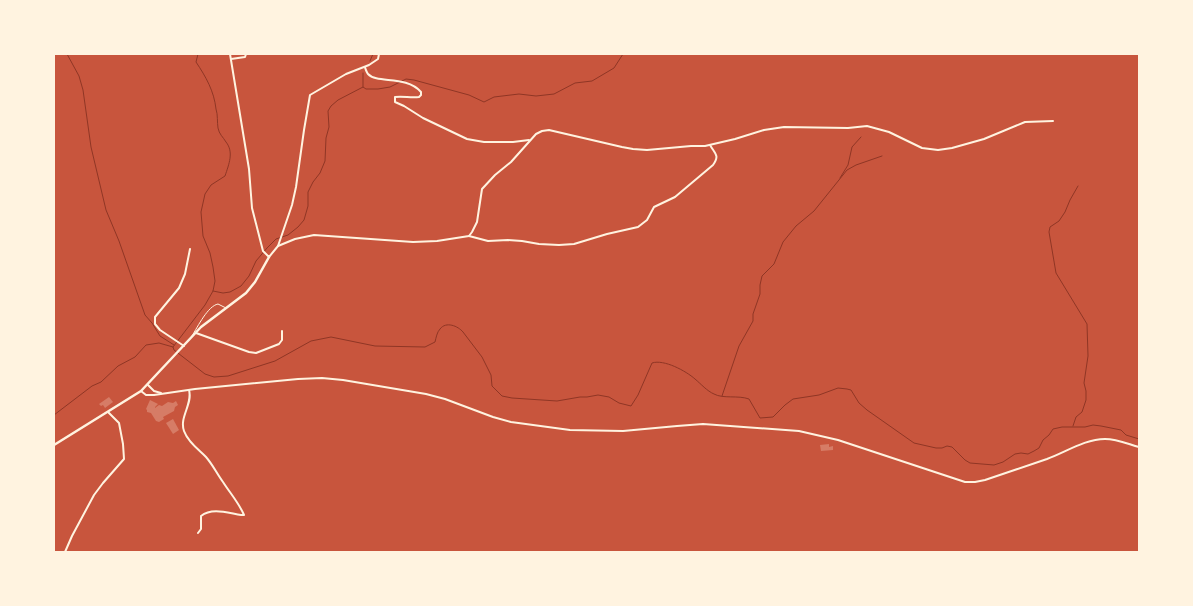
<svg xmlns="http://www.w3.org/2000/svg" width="1193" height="606" font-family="Montserrat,sans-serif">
	<rect width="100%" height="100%" fill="#c8553d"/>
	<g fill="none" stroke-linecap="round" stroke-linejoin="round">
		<!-- stream -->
		<g stroke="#8f3625" stroke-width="1">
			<path d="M 67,54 L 79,76 L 83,90 L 91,147 L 106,210 L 119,241 L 145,315 L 152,323 L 160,336 L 174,345"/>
			<path d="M 370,61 L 373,54"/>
			<path d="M 363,87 L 363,73"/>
			<path d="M 840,178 L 848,165 L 852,147 L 861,137"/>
			<path d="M 213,291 L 223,293 L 230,292 L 241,286 L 249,276 L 256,261 L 267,248 L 276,239 L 288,235 L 298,227 L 304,220 L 308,206 L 308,192 L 313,182 L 320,173 L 325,161 L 326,138 L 329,127 L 328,111 L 331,106 L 338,100 L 363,87 L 366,89 L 378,89 L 390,87 L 406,79 L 414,80 L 469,95 L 484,102 L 494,97 L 519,94 L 536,96 L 554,94 L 575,83 L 592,81 L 614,68 L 623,54"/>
			<path d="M 173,347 L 205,305 L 213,291 L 215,281 L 213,267 L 210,253 L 203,236 L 201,212 L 205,194 L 211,185 L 225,176 C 229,164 234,152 226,142 C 223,137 219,134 218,128 C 217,122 218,115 216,109 C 214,91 206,77 196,62 L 198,54"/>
			<path d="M 722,396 L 739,346 L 753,321 L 753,314 L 760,294 L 760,285 L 762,276 L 774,264 L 783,242 L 796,226 L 814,211 L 847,170 L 856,165 L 882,156"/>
			<path d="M 54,415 L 92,386 L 101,382 L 118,366 L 135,357 L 146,345 L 159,343 L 173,347 L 174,350 L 205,374 L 214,377 L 228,376 L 275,361 L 311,341 L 331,337 L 375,346 L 425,347 L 435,342 C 436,338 437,332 440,329 C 446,321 458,326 463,332 L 482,357 L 491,375 L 492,386 L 502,396 L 512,398 L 557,401 L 580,397 L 587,397 L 598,395 L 609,397 L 619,403 L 631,406 L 638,395 L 652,363 C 664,359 686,371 695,379 C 701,384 707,391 714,394 C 723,399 738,395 749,399 L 760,418 L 773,417 L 785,405 L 793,399 L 819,395 L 838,388 L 847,389 L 851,390 L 859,403 L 867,410 L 914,443 L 936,448 L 942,448 L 947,446 L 952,447 L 965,460 L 970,463 L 994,465 L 1003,462 L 1015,454 L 1021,453 L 1028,454 L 1034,451 L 1039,448 L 1043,440 L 1049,435 L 1053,429 L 1062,427 L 1085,427 L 1093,425 L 1101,426 L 1121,430 L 1126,435 L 1139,439"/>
			<path d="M 1073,426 L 1076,417 L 1082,412 L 1086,400 L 1086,391 L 1084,383 L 1088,356 L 1087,324 L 1056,273 L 1049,232 L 1050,227 L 1059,221 L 1065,212 L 1070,200 L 1078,186"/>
		</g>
	</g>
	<!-- building -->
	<g fill="#d67c66">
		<path d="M 109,397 L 113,402 L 105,408 L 103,405 L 101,406 L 99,404 Z"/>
		<path d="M 150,400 L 158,404 L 155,407 L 155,408 L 159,405 L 162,406 L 168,402 L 173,403 L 176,401 L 178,405 L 175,407 L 174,411 L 163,417 L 164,419 L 159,422 L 156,421 L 151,413 L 147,412 L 147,410 L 146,409 Z"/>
		<path d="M 173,419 L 179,430 L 173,434 L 166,423 Z"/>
		<path d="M 829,444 L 829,447 L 833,446 L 833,450 L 821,451 L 820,445 Z"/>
	</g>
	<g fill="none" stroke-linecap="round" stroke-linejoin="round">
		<!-- service -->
		<path stroke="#fff3e0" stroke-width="1" d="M 192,336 C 198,326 208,306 218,304 L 226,308"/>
		<!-- minor -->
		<g stroke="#fff3e0" stroke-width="2">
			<path d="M 230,54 L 249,169 L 252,208 L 263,251 L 269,257 L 278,246 L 292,205 L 296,187 L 304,130 L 310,95 L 346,74 L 369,65 L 378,59 L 379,54"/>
			<path d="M 231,59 L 245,57 L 246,54"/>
			<path d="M 365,67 C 365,68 367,73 368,74 C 377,84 406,75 421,92 L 421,95 L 419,97 C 411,98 403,96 395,97 L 395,102 L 404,106 L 423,118 L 467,139 L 484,142 L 513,142 L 529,140"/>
			<path d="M 469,236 L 488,241 L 508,240 L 522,241 L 539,244 L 559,245 L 574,244 L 607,234 L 638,227 L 647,220 L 654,207 L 675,197 L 713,165 C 720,155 715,154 710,145"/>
			<path d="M 278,246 L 295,239 L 314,235 L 413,242 L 437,241 L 469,236 L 472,232 L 477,222 L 482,189 L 495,175 L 511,162 L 536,134 L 542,131 L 549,130 L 622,147 L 633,149 L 647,150 L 691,146 L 705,146 L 735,139 L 764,130 L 784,127 L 848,128 L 867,126 L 889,132 L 922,148 L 938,150 L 952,148 L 984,139 L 1025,122 L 1053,121"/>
			<path d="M 196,333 L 249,352 L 256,353 L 279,344 L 282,340 L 282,331"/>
			<path d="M 184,346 L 160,330 L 155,324 L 155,317 L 179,288 L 185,274 L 190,249"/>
			<path d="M 148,385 L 154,391 L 161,393"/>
			<path d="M 189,390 C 193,404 179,417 184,431 C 188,442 198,449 206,457 C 213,465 217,474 223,482 C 230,493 239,503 244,515 L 241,515 C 228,513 212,507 201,516 L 201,529 L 198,533"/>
			<path d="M 141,391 L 146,395 L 154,395 L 195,389 L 298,379 L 322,378 L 343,380 L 426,394 L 445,399 L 493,417 L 511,422 L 570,430 L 623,431 L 677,426 L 703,424 L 799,431 L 838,440 L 965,482 L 975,482 L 985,480 C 1006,473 1026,466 1047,459 C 1066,452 1085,439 1105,439 C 1117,439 1128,444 1139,447"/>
			<path d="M 65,552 L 72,536 L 94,495 L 103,483 L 124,459 L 123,444 L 119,423 L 108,412"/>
		</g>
		<!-- tertiary -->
		<path stroke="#fff3e0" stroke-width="2.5" d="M 54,445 L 141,391 L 201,327 L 246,293 L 255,282 L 269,257"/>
	</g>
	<!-- border -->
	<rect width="1193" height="606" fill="none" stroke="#fff3e0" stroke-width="110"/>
</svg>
